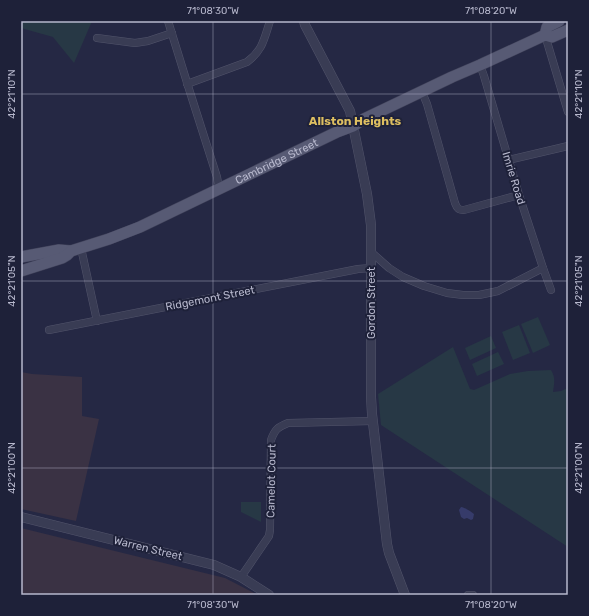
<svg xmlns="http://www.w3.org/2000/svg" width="589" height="616" font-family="Rubik,sans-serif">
	<rect width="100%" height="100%" fill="#252844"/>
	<!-- medical -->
	<g fill="#3a3244">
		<path d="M 21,372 L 32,374 L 82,377 L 82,416 L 99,419 L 76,521 L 21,509 Z"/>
		<path d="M 21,528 L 225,578 L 258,595 L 21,595 Z"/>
	</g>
	<!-- green -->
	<g fill="#273845">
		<path d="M 21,21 L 92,21 L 74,63 L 53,37 L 21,28 Z"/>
		<path d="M 538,317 L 550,345 L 533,353 L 521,324 Z"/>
		<path d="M 519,325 L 530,353 L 513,360 L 502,332 Z"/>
		<path d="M 491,336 L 496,348 L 470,360 L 465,348 Z"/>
		<path d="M 453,347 L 470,389 L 474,390 L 510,374 L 528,371 L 551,370 C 556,378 554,384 553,392 L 561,391 L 568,388 L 568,547 L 381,425 L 378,394 Z"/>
		<path d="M 498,352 L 504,364 L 477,376 L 472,364 Z"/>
		<path d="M 241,502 L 261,502 L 261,522 L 241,512 Z"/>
	</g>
	<!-- water -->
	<path fill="#363b6a" d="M 461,507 C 464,507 472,512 474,514 L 473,519 L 471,520 L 467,518 L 464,519 L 461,517 L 459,510 Z"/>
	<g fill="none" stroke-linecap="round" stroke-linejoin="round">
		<defs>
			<g id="minor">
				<path d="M 168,21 L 189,89 L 217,177 L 219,189"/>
				<path d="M 545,35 L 568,112"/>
				<path d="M 97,38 L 135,43 L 148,41 L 172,33"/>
				<path d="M 480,65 L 484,76 L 519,195 L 543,268 L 551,290"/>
				<path d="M 187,84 L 247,62 C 263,50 264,39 270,21"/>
				<path d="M 422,92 L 427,104 L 455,203 C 457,208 458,210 464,210 L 519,195"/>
				<path d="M 508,160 L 568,146"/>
				<path d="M 81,248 L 97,321"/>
				<path d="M 371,252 L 389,268 L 403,277 L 424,286 L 447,293 L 463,295 L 479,295 L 498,291 L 543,268"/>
				<path d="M 49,330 L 358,269 L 371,268"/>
				<path d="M 241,577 L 269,536 L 270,530 L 271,440 C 275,429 278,427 288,423 L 373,421"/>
				<path d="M 468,595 L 473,595"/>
			</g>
			<g id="tertiary">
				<path d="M 304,21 L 305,25 L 350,111 L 367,194 L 371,225 L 371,397 L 372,414 L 387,544 L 389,553 L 405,595"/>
				<path d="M 21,517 L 214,565 L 241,577 L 269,595"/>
			</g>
			<g id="primary">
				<path d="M 545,35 L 547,27 L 559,21"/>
				<path d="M 21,257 L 59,250 L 71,251"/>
				<path id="s1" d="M 21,271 L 62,258 L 67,255 L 71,251 L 109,239 L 140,227 L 337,132 L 353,126 L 364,119 L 452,77 L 480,65 L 545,35 L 552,37 L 568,30"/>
			</g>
		</defs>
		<!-- minor casing -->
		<use href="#minor" stroke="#52546b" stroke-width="8"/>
		<!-- tertiary casing -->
		<use href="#tertiary" stroke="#52546b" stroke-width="10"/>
		<!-- primary casing -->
		<use href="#primary" stroke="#40425a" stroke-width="12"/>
		<!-- minor -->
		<use href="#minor" stroke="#393c54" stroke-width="7"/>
		<!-- tertiary -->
		<use href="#tertiary" stroke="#393c54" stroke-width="9"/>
		<!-- primary -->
		<use href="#primary" stroke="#575a74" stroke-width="11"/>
	</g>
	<!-- ticks -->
	<path fill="none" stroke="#b7b8cd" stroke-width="1" stroke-opacity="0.45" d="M 213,21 L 213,595M 491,21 L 491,595M 21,94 L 568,94M 21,281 L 568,281M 21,468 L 568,468"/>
	<g text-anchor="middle" stroke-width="4" stroke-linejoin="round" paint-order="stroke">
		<!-- street labels -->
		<g font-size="11" fill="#b7b8cd" stroke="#1e2139">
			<text dy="4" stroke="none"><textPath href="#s1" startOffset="279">Cambridge Street</textPath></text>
			<text transform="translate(514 178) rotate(73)" y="4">Imrie Road</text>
			<text transform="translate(210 298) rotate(-11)" y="4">Ridgemont Street</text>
			<text transform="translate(371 303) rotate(-90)" y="4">Gordon Street</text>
			<text transform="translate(271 481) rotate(-89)" y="4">Camelot Court</text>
			<text transform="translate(148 548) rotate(14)" y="4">Warren Street</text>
		</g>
		<!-- neighbourhood labels -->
		<g font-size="12" font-weight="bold" fill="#debf61" stroke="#1e2139">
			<text x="355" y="125">Allston Heights</text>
		</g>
	</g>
	<!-- border -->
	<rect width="589" height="616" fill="none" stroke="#1e2139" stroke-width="44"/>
	<rect x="22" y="22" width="545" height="572" fill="none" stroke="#b7b8cd" stroke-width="1.5"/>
	<g font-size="10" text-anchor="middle" fill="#b7b8cd">
		<text x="213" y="14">71°08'30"W</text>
		<text x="491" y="14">71°08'20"W</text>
		<text transform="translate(11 94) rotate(-90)" y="4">42°21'10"N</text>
		<text transform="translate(578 94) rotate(-90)" y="4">42°21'10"N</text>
		<text transform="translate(11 281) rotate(-90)" y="4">42°21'05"N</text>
		<text transform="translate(578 281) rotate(-90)" y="4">42°21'05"N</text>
		<text transform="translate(11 468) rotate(-90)" y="4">42°21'00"N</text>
		<text transform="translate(578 468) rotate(-90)" y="4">42°21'00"N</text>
		<text x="213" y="608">71°08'30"W</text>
		<text x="491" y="608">71°08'20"W</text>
	</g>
</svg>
